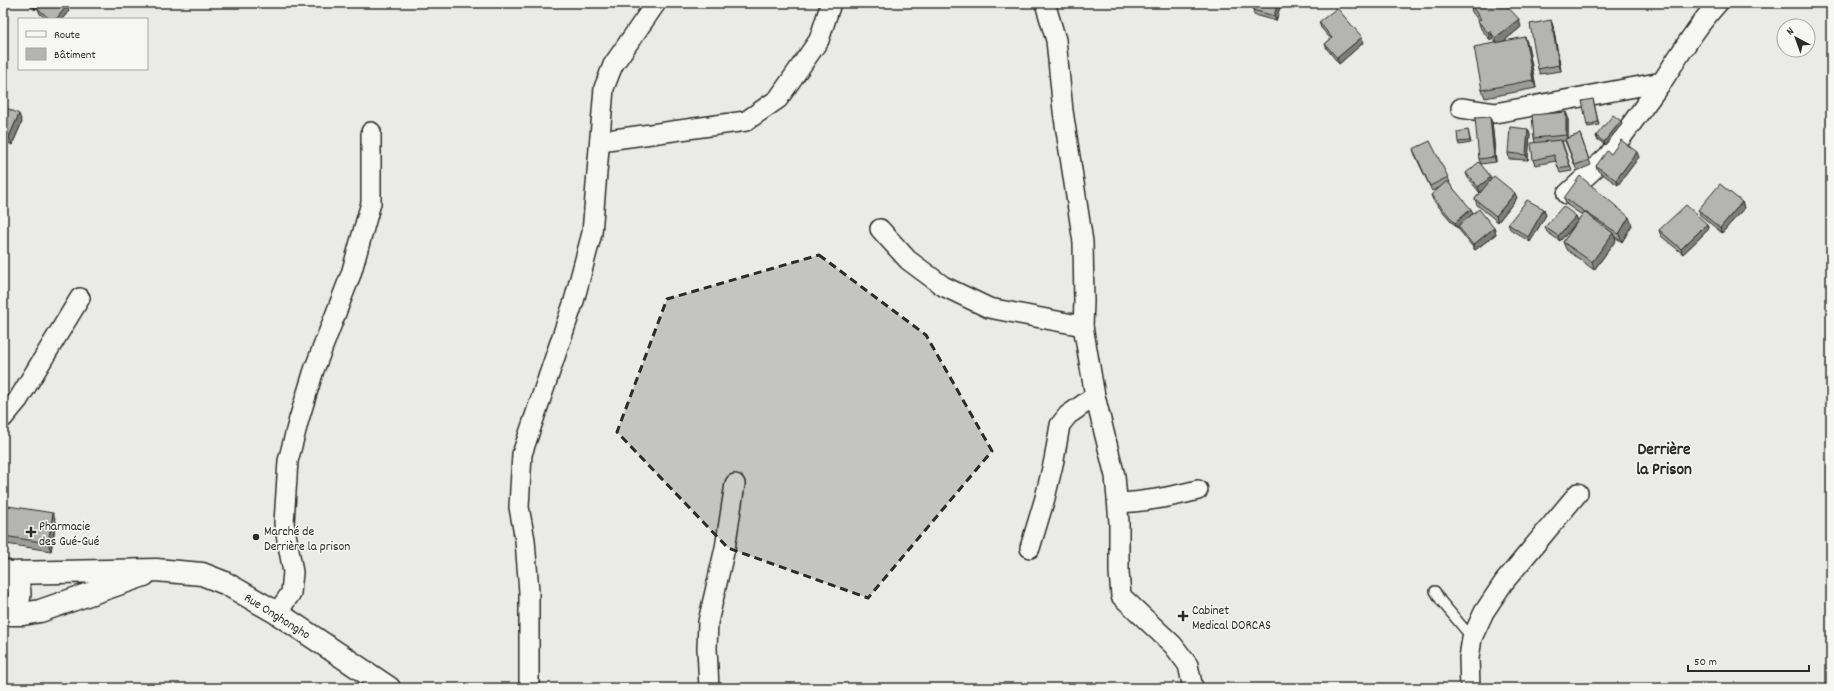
<svg xmlns="http://www.w3.org/2000/svg" width="1834" height="691" font-family="Dekko,sans-serif">
	<rect width="100%" height="100%" fill="#eaeae6"/>
	<filter id="ink" filterUnits="userSpaceOnUse"><feTurbulence type="fractalNoise" baseFrequency=".025" numOctaves="2"/><feDisplacementMap in="SourceGraphic" scale="8" xChannelSelector="R" yChannelSelector="G"/><feConvolveMatrix kernelMatrix="1 2 1 2 8 2 1 2 1" color-interpolation-filters="sRGB"/></filter>
	<g filter="url(#ink)">
		<g fill="none" stroke-linecap="round" stroke-linejoin="round">
			<defs>
				<path id="service" d="M 1435,591 L 1441,601 L 1472,638"/>
				<g id="minor">
					<path d="M 1045,3 L 1056,40 L 1063,111 L 1083,242 L 1084,302 L 1083,326 L 1095,396 L 1115,476 L 1119,522 L 1119,572 L 1121,596 L 1173,645 L 1188,665 L 1193,688"/>
					<path d="M 1461,108 L 1495,113 L 1662,82 C 1680,54 1696,27 1718,3"/>
					<path d="M 600,141 L 746,121 L 778,99 L 819,40 L 831,3"/>
					<path d="M 1567,194 L 1608,156 L 1662,82"/>
					<path d="M 880,229 L 908,260 L 943,286 L 989,308 L 1083,326"/>
					<path d="M 3,418 L 18,400 L 80,298"/>
					<path d="M 1118,503 C 1146,502 1171,497 1198,490"/>
					<path d="M 1030,548 L 1045,498 L 1054,460 L 1060,425 L 1068,415 L 1095,396"/>
					<path d="M 277,613 L 291,593 L 293,572 L 284,523 L 288,461 L 299,419 L 314,370 L 351,274 L 371,203 L 371,132"/>
					<path d="M 529,688 L 529,592 L 525,540 L 519,507 L 522,454 L 574,301 L 592,233 L 604,88 L 613,65 L 656,3"/>
					<path d="M 709,688 L 707,648 L 708,622 L 725,548 L 735,484"/>
					<path d="M 1470,688 L 1469,658 L 1472,638 L 1484,612 L 1504,582 L 1578,493"/>
				</g>
				<g id="secondary">
					<path d="M 3,570 C 24,579 26,607 3,615"/>
					<path d="M 10,573 L 156,570 L 202,574 L 225,583 L 277,613 L 389,688"/>
					<path d="M 7,614 L 23,614 L 40,611 L 144,575"/>
				</g>
			</defs>
			<!-- service casing -->
			<use href="#service" stroke="#2b2b2b" stroke-width="12"/>
			<!-- minor casing -->
			<use href="#minor" stroke="#2b2b2b" stroke-width="22"/>
			<!-- secondary casing -->
			<use href="#secondary" stroke="#2b2b2b" stroke-width="25"/>
			<!-- service -->
			<use href="#service" stroke="#f6f6f2" stroke-width="9"/>
			<!-- minor -->
			<use href="#minor" stroke="#f6f6f2" stroke-width="19"/>
			<!-- secondary -->
			<use href="#secondary" stroke="#f6f6f2" stroke-width="22"/>
		</g>
		<!-- wall -->
		<g fill="#9b9b98" stroke="#2b2b2b">
			<path d="M 27,3 L 41,3 L 35,10 Z"/>
			<path d="M 1255,3 L 1281,3 L 1276,21 L 1254,15 L 1253,10 Z"/>
			<path d="M 1470,4 L 1521,27 L 1504,41 L 1528,45 L 1536,88 L 1485,98 L 1482,90 L 1496,43 L 1493,39 L 1491,41 L 1481,29 L 1478,21 L 1479,21 L 1472,12 Z"/>
			<path d="M 38,9 L 69,11 L 62,19 L 46,19 L 40,14 Z"/>
			<path d="M 1319,22 L 1363,43 L 1339,64 L 1327,49 L 1325,44 L 1331,39 L 1321,28 Z"/>
			<path d="M 1553,26 L 1561,71 L 1540,74 L 1538,69 Z"/>
			<path d="M 1593,99 L 1599,125 L 1588,127 L 1587,125 Z"/>
			<path d="M 3,106 L 22,122 L 12,145 L 3,140 Z"/>
			<path d="M 1568,117 L 1568,138 L 1580,134 L 1591,165 L 1577,171 L 1565,141 L 1562,141 L 1572,171 L 1560,173 L 1556,161 L 1535,165 L 1533,160 L 1535,143 L 1534,138 Z"/>
			<path d="M 1492,122 L 1496,162 L 1481,164 L 1479,159 Z"/>
			<path d="M 1622,124 L 1605,145 L 1597,139 L 1596,136 Z"/>
			<path d="M 1468,130 L 1471,143 L 1459,145 L 1458,142 Z"/>
			<path d="M 1530,134 L 1528,160 L 1509,159 L 1508,153 Z"/>
			<path d="M 1413,149 L 1448,177 L 1450,183 L 1449,183 L 1473,214 L 1494,228 L 1496,234 L 1475,250 L 1460,231 L 1458,227 L 1457,228 L 1433,200 L 1431,195 L 1439,188 L 1432,191 L 1415,155 Z"/>
			<path d="M 1611,154 L 1639,157 L 1618,185 L 1598,171 L 1596,166 Z"/>
			<path d="M 1466,173 L 1491,177 L 1492,179 L 1517,198 L 1498,222 L 1477,205 L 1475,199 L 1480,193 L 1468,178 Z"/>
			<path d="M 1564,198 L 1632,225 L 1622,242 L 1615,237 L 1616,240 L 1594,270 L 1566,249 L 1563,242 L 1574,226 L 1560,241 L 1547,232 L 1545,227 L 1576,216 L 1578,221 L 1582,215 L 1567,205 Z"/>
			<path d="M 1742,202 L 1744,208 L 1722,233 L 1700,215 L 1698,210 Z"/>
			<path d="M 1546,215 L 1530,242 L 1510,229 L 1508,224 Z"/>
			<path d="M 1707,224 L 1709,229 L 1683,254 L 1661,236 L 1659,230 Z"/>
			<path d="M 56,521 L 51,551 L 6,544 L 4,536 Z"/>
		</g>
		<!-- shaded-wall -->
		<g fill="#7e7e7c" stroke="#2b2b2b">
			<path d="M 35,3 L 41,3 L 35,10 L 33,5 Z"/>
			<path d="M 1278,3 L 1281,3 L 1276,21 L 1274,16 Z"/>
			<path d="M 1296,3 L 1299,3 L 1297,6 Z"/>
			<path d="M 67,6 L 69,11 L 62,19 L 56,19 Z"/>
			<path d="M 1519,19 L 1521,27 L 1498,46 L 1495,38 Z"/>
			<path d="M 1551,20 L 1553,26 L 1561,71 L 1559,65 Z"/>
			<path d="M 1490,31 L 1493,39 L 1491,41 L 1488,33 Z"/>
			<path d="M 1362,37 L 1363,43 L 1339,64 L 1337,58 Z"/>
			<path d="M 1525,37 L 1528,45 L 1536,88 L 1533,80 Z"/>
			<path d="M 1566,112 L 1568,117 L 1568,141 L 1566,135 Z"/>
			<path d="M 19,114 L 22,122 L 12,145 L 9,137 Z"/>
			<path d="M 1490,117 L 1492,122 L 1496,162 L 1494,157 Z"/>
			<path d="M 1621,121 L 1622,124 L 1605,145 L 1604,142 Z"/>
			<path d="M 1528,129 L 1530,134 L 1528,160 L 1526,155 Z"/>
			<path d="M 1637,152 L 1639,157 L 1618,185 L 1616,180 Z"/>
			<path d="M 1491,177 L 1493,182 L 1480,193 L 1478,187 Z"/>
			<path d="M 1515,193 L 1517,198 L 1498,222 L 1496,216 Z"/>
			<path d="M 1742,202 L 1744,208 L 1722,233 L 1720,228 Z"/>
			<path d="M 1471,209 L 1473,214 L 1457,228 L 1455,223 Z"/>
			<path d="M 1544,209 L 1546,215 L 1530,242 L 1528,237 Z"/>
			<path d="M 1576,216 L 1578,221 L 1560,241 L 1558,236 Z"/>
			<path d="M 1629,217 L 1632,225 L 1622,242 L 1619,234 Z"/>
			<path d="M 1707,224 L 1709,229 L 1683,254 L 1681,249 Z"/>
			<path d="M 1494,228 L 1496,234 L 1475,250 L 1473,245 Z"/>
			<path d="M 1613,233 L 1616,240 L 1594,270 L 1592,262 Z"/>
			<path d="M 53,513 L 56,521 L 51,551 L 48,543 Z"/>
		</g>
		<!-- building -->
		<g fill="#b4b4b1" stroke="#2b2b2b">
			<path d="M 43,3 L 64,3 L 67,6 L 56,19 L 50,19 L 38,9 Z"/>
			<path d="M 1255,3 L 1278,3 L 1274,16 L 1253,10 Z"/>
			<path d="M 1471,3 L 1504,3 L 1519,19 L 1495,38 L 1490,31 L 1488,33 L 1478,21 L 1481,19 L 1470,4 Z"/>
			<path d="M 1337,8 L 1362,37 L 1337,58 L 1325,44 L 1332,38 L 1319,22 Z"/>
			<path d="M 1551,20 L 1559,65 L 1538,69 L 1530,24 Z"/>
			<path d="M 1525,37 L 1533,80 L 1482,90 L 1474,47 Z"/>
			<path d="M 1593,99 L 1598,122 L 1587,125 L 1582,101 Z"/>
			<path d="M 3,106 L 19,114 L 9,137 L 3,134 Z"/>
			<path d="M 1566,112 L 1566,135 L 1534,138 L 1532,115 Z"/>
			<path d="M 1613,115 L 1621,121 L 1604,142 L 1596,136 Z"/>
			<path d="M 1490,117 L 1494,157 L 1479,159 L 1475,118 Z"/>
			<path d="M 1510,127 L 1528,129 L 1526,155 L 1508,153 Z"/>
			<path d="M 1468,130 L 1470,141 L 1458,142 L 1457,132 Z"/>
			<path d="M 1580,134 L 1589,160 L 1575,165 L 1565,139 Z"/>
			<path d="M 1561,140 L 1570,166 L 1558,168 L 1554,155 L 1533,160 L 1531,143 Z"/>
			<path d="M 1621,140 L 1637,152 L 1616,180 L 1596,166 L 1607,151 L 1611,154 Z"/>
			<path d="M 1430,141 L 1448,177 L 1430,186 L 1413,149 Z"/>
			<path d="M 1479,162 L 1491,177 L 1478,187 L 1466,173 Z"/>
			<path d="M 1494,176 L 1515,193 L 1496,216 L 1475,199 Z"/>
			<path d="M 1580,176 L 1629,217 L 1619,234 L 1564,198 Z"/>
			<path d="M 1447,181 L 1471,209 L 1455,223 L 1431,195 Z"/>
			<path d="M 1720,184 L 1742,202 L 1720,228 L 1698,210 Z"/>
			<path d="M 1527,200 L 1544,209 L 1528,237 L 1508,224 Z"/>
			<path d="M 1686,205 L 1707,224 L 1681,249 L 1659,230 Z"/>
			<path d="M 1563,206 L 1576,216 L 1558,236 L 1545,227 Z"/>
			<path d="M 1479,209 L 1494,228 L 1473,245 L 1458,226 Z"/>
			<path d="M 1584,212 L 1613,233 L 1592,262 L 1563,242 Z"/>
			<path d="M 8,506 L 53,513 L 48,543 L 4,536 Z"/>
		</g>
	</g>
	<!-- marked area -->
	<path fill="#2b2b2b" fill-opacity="0.2" stroke="#2b2b2b" stroke-width="3" stroke-dasharray="8 5" stroke-linejoin="round" d="M 819,255 L 926,335 L 992,451 L 868,598 L 728,548 L 617,432 L 667,299 Z"/>
	<!-- markers -->
	<g fill="#2b2b2b" stroke="#f6f6f2" stroke-width="1.5">
		<path d="M29 526h4v4h4v4h-4v4h-4v-4h-4v-4h4z"/>
		<circle cx="256" cy="537" r="4"/>
		<path d="M1181 610h4v4h4v4h-4v4h-4v-4h-4v-4h4z"/>
	</g>
	<g text-anchor="middle" stroke-width="3" stroke-linejoin="round" paint-order="stroke">
		<!-- poi labels -->
		<g font-size="13" fill="#2b2b2b" stroke="#f6f6f2" text-anchor="start">
			<text x="39" y="530">Pharmacie<tspan x="39" dy="15">des Gué-Gué</tspan></text>
			<text x="264" y="535">Marché de<tspan x="264" dy="15">Derrière la prison</tspan></text>
			<text x="1192" y="614">Cabinet<tspan x="1192" dy="15">Medical DORCAS</tspan></text>
		</g>
		<!-- street labels -->
		<g font-size="13" fill="#2b2b2b" stroke="#f6f6f2">
			<text transform="translate(278 615) rotate(32)" y="5">Rue Onghongho</text>
		</g>
		<!-- district labels -->
		<g font-size="17" font-weight="bold" fill="#2b2b2b" stroke="#f6f6f2">
			<text x="1664" y="454">Derrière<tspan x="1664" dy="20">la Prison</tspan></text>
		</g>
	</g>
	<!-- margin -->
	<rect width="1834" height="691" fill="none" stroke="#f6f6f2" stroke-width="16"/>
	<rect x="8" y="8" width="1818" height="675" fill="none" stroke="#2b2b2b" stroke-width="1.5" filter="url(#ink)"/>
	<!-- legend -->
	<rect x="18" y="18" width="130" height="52" fill="#f6f6f2" stroke="#a5a5a2"/>
	<rect x="26" y="31" width="20" height="6" fill="#f6f6f2" stroke="#a5a5a2"/>
	<text x="54" y="38" font-size="12" fill="#2b2b2b">Route</text>
	<rect x="26" y="48" width="20" height="12" fill="#b4b4b1" stroke="#a5a5a2"/>
	<text x="54" y="58" font-size="12" fill="#2b2b2b">Bâtiment</text>
	<!-- north arrow -->
	<g transform="translate(1796 38) rotate(319)"><circle r="19" fill="#f6f6f2" stroke="#a5a5a2"/>
	<path d="M0-3L7 15L0 10L-7 15Z" fill="#2b2b2b"/>
	<text y="-6" font-size="11" font-weight="bold" text-anchor="middle" fill="#2b2b2b">N</text>
	</g>
	<!-- scale -->
	<path d="M1688 665v6h121v-6" fill="none" stroke="#2b2b2b" stroke-width="2"/>
	<text x="1694" y="665" font-size="12" fill="#2b2b2b" stroke="#f6f6f2" stroke-width="3" paint-order="stroke">50 m</text>
</svg>
